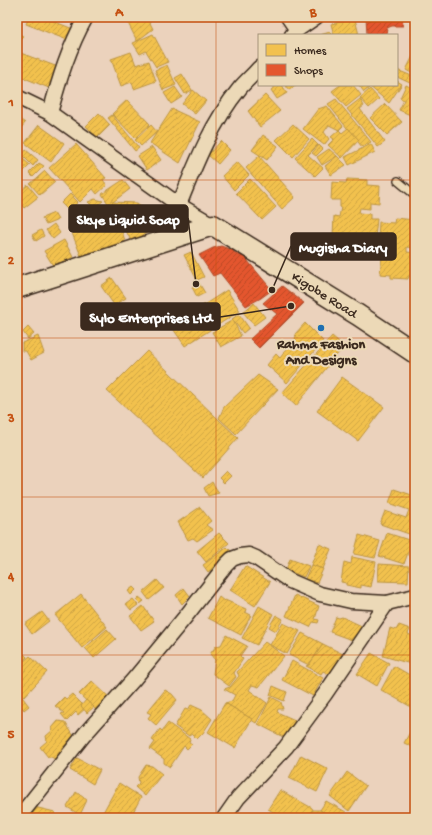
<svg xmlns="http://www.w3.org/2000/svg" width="432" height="835" font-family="'Gochi Hand',sans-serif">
	<defs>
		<pattern id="homes-hatch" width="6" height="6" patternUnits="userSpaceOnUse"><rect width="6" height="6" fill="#f2c14e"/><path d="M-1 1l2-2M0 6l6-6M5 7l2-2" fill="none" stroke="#d0a644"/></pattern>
		<pattern id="shops-hatch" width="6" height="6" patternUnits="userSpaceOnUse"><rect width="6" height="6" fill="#e4572e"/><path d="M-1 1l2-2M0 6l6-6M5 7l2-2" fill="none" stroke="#ba4827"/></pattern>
	</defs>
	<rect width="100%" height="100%" fill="#ebd2bc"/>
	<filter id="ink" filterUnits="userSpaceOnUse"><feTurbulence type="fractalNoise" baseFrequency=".025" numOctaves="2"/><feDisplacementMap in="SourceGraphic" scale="8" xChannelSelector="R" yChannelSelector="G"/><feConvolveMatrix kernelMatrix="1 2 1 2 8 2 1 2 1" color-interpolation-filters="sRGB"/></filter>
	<g filter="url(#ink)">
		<!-- homes -->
		<g fill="url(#homes-hatch)" stroke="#bb9440">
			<path d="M 29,17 L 43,17 L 73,29 L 70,41 L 26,24 Z"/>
			<path d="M 62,17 L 76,17 L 72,22 Z"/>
			<path d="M 125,17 L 147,17 L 153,29 L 137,41 Z"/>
			<path d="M 355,19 L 359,35 L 334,35 L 331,24 Z"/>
			<path d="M 330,32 L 331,35 L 320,35 Z"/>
			<path d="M 17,33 L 23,36 L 17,47 Z"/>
			<path d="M 153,34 L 168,62 L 156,67 L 146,51 L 140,54 L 133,43 Z"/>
			<path d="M 18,52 L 58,67 L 49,88 L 17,75 Z"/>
			<path d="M 131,52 L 136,65 L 149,61 L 156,81 L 134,89 L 132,82 L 121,86 L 111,59 Z"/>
			<path d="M 413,56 L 415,57 L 415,75 L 406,70 Z"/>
			<path d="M 167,65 L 176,85 L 163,90 L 155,70 Z"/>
			<path d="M 397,70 L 412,76 L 410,83 L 397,77 Z"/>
			<path d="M 182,74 L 192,90 L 185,94 L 175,78 Z"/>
			<path d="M 397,81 L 402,84 L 389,103 L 368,85 L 397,85 Z"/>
			<path d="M 277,85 L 282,85 L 287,93 L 277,99 L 271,90 Z"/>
			<path d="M 285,85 L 295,85 L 295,86 L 289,90 Z"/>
			<path d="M 340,85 L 353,85 L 361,95 L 346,107 L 332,91 Z"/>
			<path d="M 359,85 L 366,85 L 369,88 L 364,92 Z"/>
			<path d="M 406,85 L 414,89 L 415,87 L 415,117 L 399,110 L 404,100 L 400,98 Z"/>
			<path d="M 175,87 L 182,97 L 171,104 L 164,93 Z"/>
			<path d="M 370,89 L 379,99 L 369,108 L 360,98 Z"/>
			<path d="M 193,90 L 206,101 L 195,114 L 182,104 Z"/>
			<path d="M 265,95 L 280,111 L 260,127 L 248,111 Z"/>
			<path d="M 336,99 L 371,142 L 362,147 L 328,104 Z"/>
			<path d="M 360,99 L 364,106 L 360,109 L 385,142 L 378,147 L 347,109 Z"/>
			<path d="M 127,100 L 150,124 L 135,138 L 112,114 Z"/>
			<path d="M 385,104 L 402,122 L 387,135 L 370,118 Z"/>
			<path d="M 327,106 L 343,126 L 339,130 L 329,125 L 324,132 L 329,139 L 324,145 L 303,129 L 318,109 Z"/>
			<path d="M 172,109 L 200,122 L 180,163 L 150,143 Z"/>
			<path d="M 99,113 L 110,125 L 97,138 L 86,126 Z"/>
			<path d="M 112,115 L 139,148 L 135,151 L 108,118 Z"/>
			<path d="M 17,117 L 25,123 L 17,133 Z"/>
			<path d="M 293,124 L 309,139 L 293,157 L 276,140 Z"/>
			<path d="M 39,125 L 64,143 L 51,162 L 25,143 Z"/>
			<path d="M 151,125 L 157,132 L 141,146 L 135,140 Z"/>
			<path d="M 348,128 L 359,140 L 342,158 L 328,145 L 334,139 L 331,137 L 339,130 L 342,133 Z"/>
			<path d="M 263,135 L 278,146 L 267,160 L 252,150 Z"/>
			<path d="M 312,139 L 318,145 L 308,155 L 323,168 L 315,176 L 295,158 Z"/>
			<path d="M 221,141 L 230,150 L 218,164 L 208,155 Z"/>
			<path d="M 76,144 L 106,178 L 103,180 L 107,185 L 97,194 L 93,189 L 80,202 L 49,168 Z"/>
			<path d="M 371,144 L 375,152 L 349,165 L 345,157 Z"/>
			<path d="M 319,145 L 323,149 L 316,156 L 312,153 Z"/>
			<path d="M 152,147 L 161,160 L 147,170 L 138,156 Z"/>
			<path d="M 329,149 L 337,156 L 322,165 L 317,157 Z"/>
			<path d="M 26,150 L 38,160 L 33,166 L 22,155 Z"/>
			<path d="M 17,154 L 30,165 L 18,177 L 17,176 Z"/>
			<path d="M 259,156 L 295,197 L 282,209 L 246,168 Z"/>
			<path d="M 337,156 L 346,165 L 331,175 L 325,166 Z"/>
			<path d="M 237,162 L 249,175 L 234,190 L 222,176 Z"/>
			<path d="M 39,163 L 44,166 L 33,177 L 29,173 Z"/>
			<path d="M 45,171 L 55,182 L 40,195 L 30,184 Z"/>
			<path d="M 250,179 L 276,207 L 262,220 L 236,193 Z"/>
			<path d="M 347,179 L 367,180 L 367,185 L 380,186 L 379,203 L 370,202 L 370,209 L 360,208 L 359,213 L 370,214 L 370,219 L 377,219 L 375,238 L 361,237 L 361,240 L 343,239 L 343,236 L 333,235 L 334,216 L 339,217 L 341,207 L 340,207 L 340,200 L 331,200 L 332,182 L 346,183 Z"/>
			<path d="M 123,180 L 130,189 L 109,205 L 102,194 Z"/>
			<path d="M 28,185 L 38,197 L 24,208 L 17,199 L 17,194 Z"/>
			<path d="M 70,194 L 78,202 L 69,211 L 61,203 Z"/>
			<path d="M 95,199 L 103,201 L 94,208 L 88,202 Z"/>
			<path d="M 112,202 L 137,203 L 153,215 L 156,226 L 132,243 Z"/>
			<path d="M 54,213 L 58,220 L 46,225 L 42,218 Z"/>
			<path d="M 118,218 L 125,241 L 81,256 L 72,233 Z"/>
			<path d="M 395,218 L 415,220 L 415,248 L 407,247 L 407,252 L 415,253 L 415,277 L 409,276 L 408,279 L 391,278 L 391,275 L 380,274 L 382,255 L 387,256 L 389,246 L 387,246 L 388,240 L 378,239 L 379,222 L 394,223 Z"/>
			<path d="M 54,224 L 60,233 L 53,239 L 46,230 Z"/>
			<path d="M 41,230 L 44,236 L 36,241 L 32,235 Z"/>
			<path d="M 64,240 L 73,257 L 54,267 L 44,251 Z"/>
			<path d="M 191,252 L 204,277 L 197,280 L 184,255 Z"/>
			<path d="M 112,278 L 126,298 L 114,305 L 101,286 Z"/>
			<path d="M 199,283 L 205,293 L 197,297 L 192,287 Z"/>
			<path d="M 227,290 L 240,311 L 185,346 L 171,326 Z"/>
			<path d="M 254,303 L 265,317 L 254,325 L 243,312 Z"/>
			<path d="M 21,308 L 21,325 L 17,327 L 17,310 Z"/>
			<path d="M 239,314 L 249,328 L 243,333 L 232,319 Z"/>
			<path d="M 233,320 L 241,336 L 221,347 L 212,332 Z"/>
			<path d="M 305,323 L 323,341 L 287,383 L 267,365 L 276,354 L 280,358 L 296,337 L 295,334 Z"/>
			<path d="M 28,327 L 34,334 L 28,339 L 23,332 Z"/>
			<path d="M 38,336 L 44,353 L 31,360 L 26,351 L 22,351 L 22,343 Z"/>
			<path d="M 332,336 L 344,346 L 296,406 L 282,393 Z"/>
			<path d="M 147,351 L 238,438 L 203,478 L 107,391 Z"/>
			<path d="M 258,375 L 278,389 L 236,434 L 219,418 L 224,407 Z"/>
			<path d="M 342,377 L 384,407 L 358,441 L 317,411 Z"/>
			<path d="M 226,471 L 231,476 L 224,483 L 219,478 Z"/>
			<path d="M 212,482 L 219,493 L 208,496 L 204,488 Z"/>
			<path d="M 394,489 L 415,496 L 415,536 L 380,524 L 385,511 L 406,518 L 409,510 L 389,503 Z"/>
			<path d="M 200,507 L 211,521 L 206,525 L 213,530 L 197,541 L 193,538 L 188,540 L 178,522 Z"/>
			<path d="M 219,533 L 229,543 L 206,562 L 197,551 Z"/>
			<path d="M 387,533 L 412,541 L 404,564 L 379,556 Z"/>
			<path d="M 359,535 L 380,541 L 375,558 L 354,554 Z"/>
			<path d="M 319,544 L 331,549 L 323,569 L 311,565 Z"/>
			<path d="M 227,547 L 232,552 L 212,571 L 211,570 L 208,572 L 203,565 Z"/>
			<path d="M 352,557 L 376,562 L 371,587 L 361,585 L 361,588 L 346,585 L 346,583 L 341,582 L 344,562 L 351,564 Z"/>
			<path d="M 290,559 L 309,566 L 304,577 L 286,570 Z"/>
			<path d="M 413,563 L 415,563 L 415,572 L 413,571 Z"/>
			<path d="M 379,564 L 409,566 L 408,582 L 378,581 Z"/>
			<path d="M 311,565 L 323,569 L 317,583 L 305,579 Z"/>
			<path d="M 245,566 L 270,582 L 255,606 L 230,590 Z"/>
			<path d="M 157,580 L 164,588 L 149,600 L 143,592 Z"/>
			<path d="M 133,587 L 136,590 L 131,595 L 128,591 Z"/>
			<path d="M 184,588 L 190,596 L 182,604 L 176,595 Z"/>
			<path d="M 81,594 L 107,627 L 82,648 L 55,615 Z"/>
			<path d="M 295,595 L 319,606 L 315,619 L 319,620 L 318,623 L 313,622 L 310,627 L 286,616 Z"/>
			<path d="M 139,597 L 144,601 L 140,604 L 136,600 Z"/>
			<path d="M 219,597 L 224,601 L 225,600 L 246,609 L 245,612 L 251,615 L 241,635 L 208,618 Z"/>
			<path d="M 133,599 L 138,605 L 131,610 L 126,604 Z"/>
			<path d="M 143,606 L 154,621 L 141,630 L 130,616 Z"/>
			<path d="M 259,606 L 273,614 L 257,645 L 242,638 Z"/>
			<path d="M 42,612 L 49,621 L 32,634 L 25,624 Z"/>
			<path d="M 276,615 L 283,619 L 276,631 L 269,627 Z"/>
			<path d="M 336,617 L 339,618 L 342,617 L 364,627 L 357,642 L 330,632 Z"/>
			<path d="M 283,623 L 300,631 L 287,654 L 270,645 Z"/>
			<path d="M 399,625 L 410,629 L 408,634 L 415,637 L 415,651 L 411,664 L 383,656 L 390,628 L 396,630 Z"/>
			<path d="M 17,627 L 21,632 L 17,636 Z"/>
			<path d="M 107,629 L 116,639 L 94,658 L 85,648 Z"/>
			<path d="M 302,633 L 323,644 L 309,665 L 289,655 Z"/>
			<path d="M 226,635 L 247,646 L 240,656 L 243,659 L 234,673 L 236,677 L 229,686 L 213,674 L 215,660 L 210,654 L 216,646 L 221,645 Z"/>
			<path d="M 265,642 L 284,656 L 259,687 L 252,685 L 249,690 L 267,703 L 256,723 L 225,703 L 232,701 L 235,695 L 224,689 L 230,687 L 239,676 L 237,672 Z"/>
			<path d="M 323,644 L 345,655 L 332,676 L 323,671 L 321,674 L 306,666 L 309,665 Z"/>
			<path d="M 17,647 L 27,657 L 17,666 Z"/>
			<path d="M 371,653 L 389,663 L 377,686 L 357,674 Z"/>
			<path d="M 415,655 L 415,667 L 409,663 Z"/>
			<path d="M 30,656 L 47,672 L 24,697 L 17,690 L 17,667 Z"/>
			<path d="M 292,661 L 323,678 L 313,696 L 282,680 Z"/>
			<path d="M 394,666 L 415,678 L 415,709 L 381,690 Z"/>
			<path d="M 92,681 L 111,699 L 98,712 L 79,694 Z"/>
			<path d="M 273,686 L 287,692 L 284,701 L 270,695 Z"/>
			<path d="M 165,690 L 172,694 L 177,700 L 156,725 L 148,718 L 151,714 L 147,712 Z"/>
			<path d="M 20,694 L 29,706 L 24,710 L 17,700 L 17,696 Z"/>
			<path d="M 72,694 L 86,708 L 78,715 L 76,712 L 67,721 L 61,714 L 64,713 L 55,706 L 64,697 L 66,699 Z"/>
			<path d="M 271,697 L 281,702 L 283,709 L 278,709 L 277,712 L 295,720 L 287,739 L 258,724 Z"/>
			<path d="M 17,699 L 22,708 L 17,711 Z"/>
			<path d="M 86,700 L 94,707 L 87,713 L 81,706 Z"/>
			<path d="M 225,703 L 252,719 L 235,748 L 208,732 Z"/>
			<path d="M 191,705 L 202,710 L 212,719 L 203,733 L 197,739 L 192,734 L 189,736 L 175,726 L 185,709 L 188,710 Z"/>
			<path d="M 58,721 L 65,722 L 75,738 L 67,742 L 67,747 L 55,759 L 51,757 L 48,757 L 40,747 L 47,741 L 46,736 L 53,730 L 52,728 Z"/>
			<path d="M 168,723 L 190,739 L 189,742 L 192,744 L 187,749 L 184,746 L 170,767 L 164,763 L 164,759 L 150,749 L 155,742 L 152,740 L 160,729 L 162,731 Z"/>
			<path d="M 415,723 L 415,748 L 404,743 Z"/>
			<path d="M 301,755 L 328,769 L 317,792 L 289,778 Z"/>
			<path d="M 77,758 L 100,770 L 93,784 L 70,770 Z"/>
			<path d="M 146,765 L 152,766 L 162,774 L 145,796 L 135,787 L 139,783 L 138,777 Z"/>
			<path d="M 347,772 L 366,786 L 349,811 L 330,796 Z"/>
			<path d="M 119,783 L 141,797 L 130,818 L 100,818 Z"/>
			<path d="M 280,790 L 312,808 L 313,810 L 305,818 L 284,818 L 268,809 Z"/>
			<path d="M 76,792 L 87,800 L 80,815 L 67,807 Z"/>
			<path d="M 326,801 L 346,812 L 342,818 L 334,818 L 320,810 Z"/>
			<path d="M 34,807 L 55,812 L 54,818 L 31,818 Z"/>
			<path d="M 313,810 L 320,810 L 330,817 L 330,818 L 308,818 Z"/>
			<path d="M 250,812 L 260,818 L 246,818 Z"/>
		</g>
		<!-- shops -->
		<g fill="url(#shops-hatch)" stroke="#b14a29">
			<path d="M 366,17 L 402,17 L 403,26 L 392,26 L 387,28 L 386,34 L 367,35 Z"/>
			<path d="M 221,246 L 232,250 L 239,256 L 242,254 L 272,290 L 261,298 L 246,306 L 220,273 L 213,276 L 199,255 L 213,248 Z"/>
			<path d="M 282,286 L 304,303 L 259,348 L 250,339 L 277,314 L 263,303 Z"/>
		</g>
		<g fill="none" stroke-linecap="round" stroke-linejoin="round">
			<defs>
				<path id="lane" d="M 398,181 L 415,195"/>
				<g id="street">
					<path d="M 288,17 L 297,30"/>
					<path d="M 292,35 L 297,30 L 316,17"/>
					<path d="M 17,97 L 50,113 L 179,205 L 213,225"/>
					<path d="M 50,113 C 59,80 69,47 86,17"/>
					<path d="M 179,205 C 195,165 212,122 240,88 C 246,81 253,75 259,68"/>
					<path d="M 18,818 L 30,803 L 84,735 L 134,679 L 186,616 L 226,565 L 232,559 L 240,556 L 249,555 L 256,558 L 290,581 L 320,594 L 351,601 L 387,603 L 415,596"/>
					<path d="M 224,818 L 238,798 L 286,747 L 325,694 L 387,603"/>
				</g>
				<path id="secondary" d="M 17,288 L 213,225 L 358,315 L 415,353"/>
			</defs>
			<!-- lane casing -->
			<use href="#lane" stroke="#3b2a1e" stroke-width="10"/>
			<!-- street casing -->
			<use href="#street" stroke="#3b2a1e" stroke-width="17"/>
			<!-- secondary casing -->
			<use href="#secondary" stroke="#3b2a1e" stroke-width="23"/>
			<!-- lane -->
			<use href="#lane" stroke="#ecd9b7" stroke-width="7"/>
			<!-- street -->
			<use href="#street" stroke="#ecd9b7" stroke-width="14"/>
			<!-- secondary -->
			<use href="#secondary" stroke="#ecd9b7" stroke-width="20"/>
		</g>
	</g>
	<!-- grid -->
	<path fill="none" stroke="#c55010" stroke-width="1" stroke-opacity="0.55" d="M 216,17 L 216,818M 17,180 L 415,180M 17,338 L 415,338M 17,497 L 415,497M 17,655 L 415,655"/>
	<!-- markers -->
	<circle fill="#1f6fb2" stroke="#ecd9b7" stroke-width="1.5" cx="321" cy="328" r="4"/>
	<g text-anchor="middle" stroke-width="4" stroke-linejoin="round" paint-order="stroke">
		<!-- street labels -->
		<g font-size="14" fill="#3b2a1e" stroke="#ecd9b7">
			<text transform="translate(325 294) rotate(32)" y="5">Kigobe Road</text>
		</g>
		<!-- poi labels -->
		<g font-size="14" font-weight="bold" fill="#3b2a1e" stroke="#ecd9b7">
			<text x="321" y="348">Rahma Fashion<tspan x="321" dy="16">And Designs</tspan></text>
		</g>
	</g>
	<!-- callouts -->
	<path fill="none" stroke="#3b2a1e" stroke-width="1.5" d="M196 284L188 218M272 290L291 246M291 306L220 317"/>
	<g fill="#3b2a1e" stroke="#ecd9b7" stroke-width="1.5">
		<circle cx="196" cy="284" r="4"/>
		<circle cx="272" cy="290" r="4"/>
		<circle cx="291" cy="306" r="4"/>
	</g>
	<g fill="#3b2a1e" stroke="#3b2a1e" stroke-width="1.5">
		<rect x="69" y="205" width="119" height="27" rx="4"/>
		<rect x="291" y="233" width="105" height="27" rx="4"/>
		<rect x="81" y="303" width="139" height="27" rx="4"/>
	</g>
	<g font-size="15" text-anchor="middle" font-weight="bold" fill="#fff">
		<text x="128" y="224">Skye Liquid Soap</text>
		<text x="343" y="252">Mugisha Diary</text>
		<text x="151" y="322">Sylo Enterprises Ltd</text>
	</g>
	<!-- margin -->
	<rect width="432" height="835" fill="none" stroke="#ecd9b7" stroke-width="44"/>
	<!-- legend -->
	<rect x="258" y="34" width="140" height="52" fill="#ecd9b7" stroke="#a5937a"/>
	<rect x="266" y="44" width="20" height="12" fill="#f2c14e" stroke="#a5937a"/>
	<text x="294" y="54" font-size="12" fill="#3b2a1e">Homes</text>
	<rect x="266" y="64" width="20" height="12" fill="#e4572e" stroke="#a5937a"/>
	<text x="294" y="74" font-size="12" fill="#3b2a1e">Shops</text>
	<rect x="22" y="22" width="388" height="791" fill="none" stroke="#c55010" stroke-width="1.5"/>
	<g font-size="13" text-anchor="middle" font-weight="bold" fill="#c55010">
		<text x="119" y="16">A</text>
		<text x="313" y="16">B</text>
		<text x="11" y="106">1</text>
		<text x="11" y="264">2</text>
		<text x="11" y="422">3</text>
		<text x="11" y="580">4</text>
		<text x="11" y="738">5</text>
	</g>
</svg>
